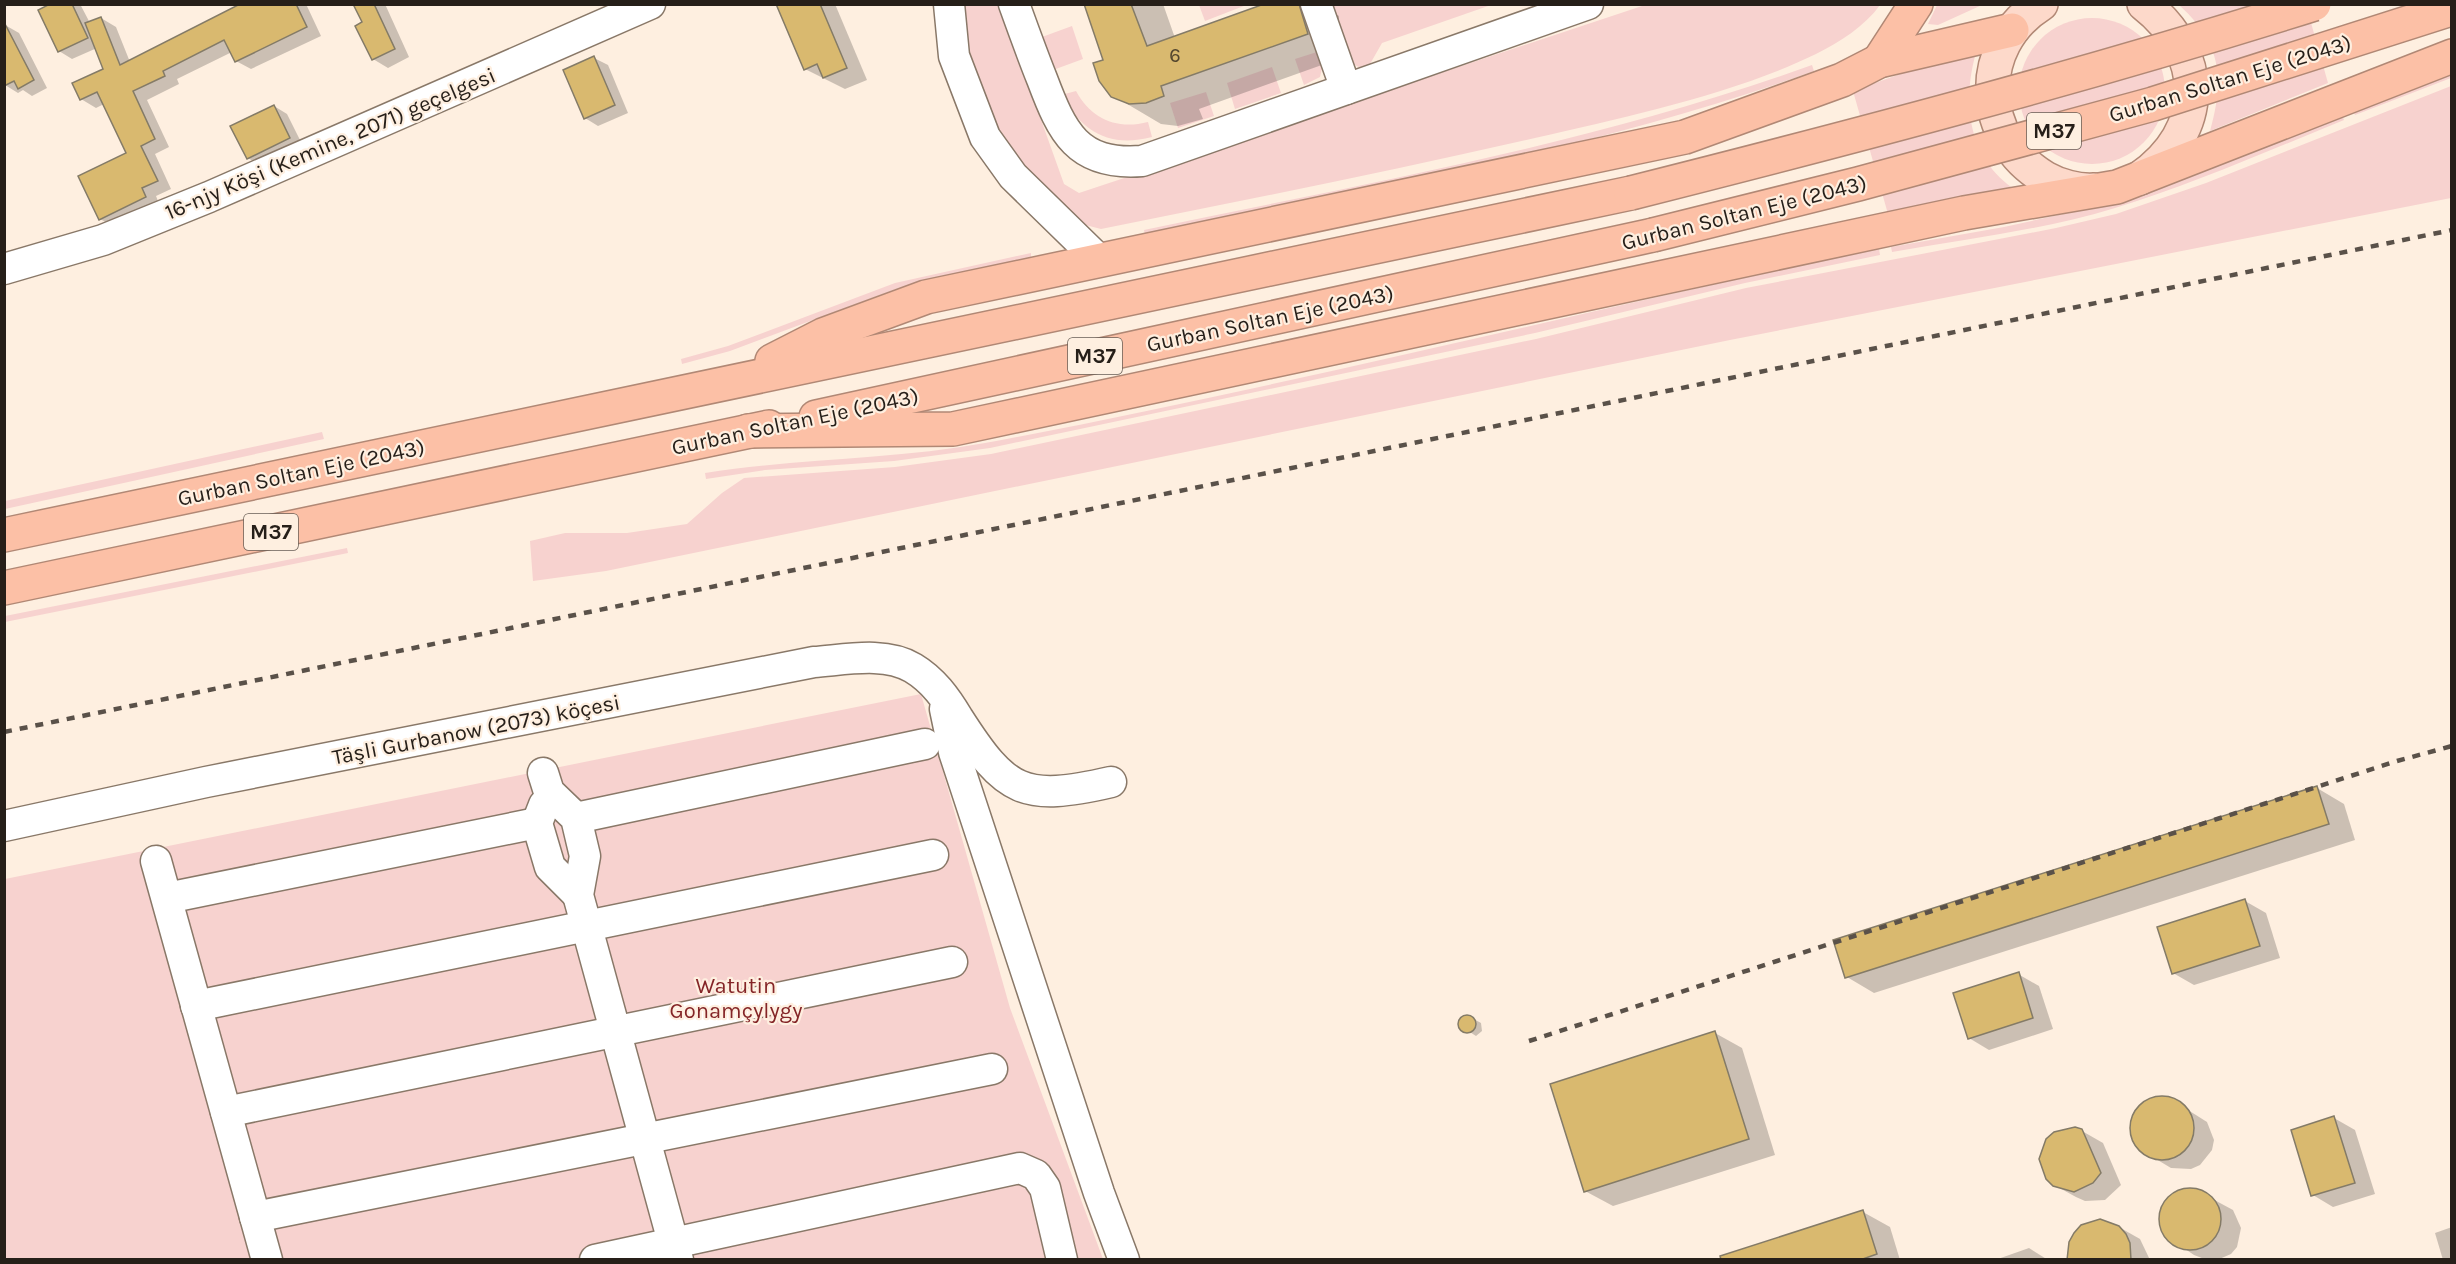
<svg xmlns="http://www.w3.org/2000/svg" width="2456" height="1264" font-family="Karla,sans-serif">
	<rect width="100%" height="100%" fill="#feefe0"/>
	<!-- green -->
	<g fill="#f7d2cf">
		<path d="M 1249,4 L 1205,21 L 1199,5 L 1199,4 Z"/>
		<path d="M 955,5 L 1000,5 L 1064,184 L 1079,193 L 1645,5 L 1880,5 C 1865,26 1840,42 1816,54 C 1734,94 1625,117 1535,138 C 1391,171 1246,200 1101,229 L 1066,220 L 985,134 Z"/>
		<path d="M 1329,5 L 1491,5 L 1382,43 L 1370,64 L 1362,69 L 1350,62 Z"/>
		<path d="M 1937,5 L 1937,4 L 1982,5 L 1938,25 L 1928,24 Z"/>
		<path d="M 2179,5 L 2306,5 L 2328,83 L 2210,131 C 2225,77 2221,43 2179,5 Z"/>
		<circle cx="2092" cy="91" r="73"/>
		<path d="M 1072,26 L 1083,59 L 1053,70 L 1042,37 Z"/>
		<path d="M 1978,46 C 1961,99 1966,158 2017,191 L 1888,214 L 1853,91 Z"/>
		<path d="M 1317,52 L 1322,68 L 1320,77 L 1304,85 L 1295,59 Z"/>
		<path d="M 1812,65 L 1814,71 C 1598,149 1369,189 1145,235 L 1144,230 C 1368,183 1597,143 1812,65 Z"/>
		<path d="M 1272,67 L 1281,93 L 1235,109 L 1227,83 Z"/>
		<path d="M 2451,72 L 2451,78 L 2355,115 L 2353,110 Z"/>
		<path d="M 2451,86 L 2451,198 L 1730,340 L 606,571 L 533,581 L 530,541 L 565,533 L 627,533 L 687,524 L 722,493 L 744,478 L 895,467 L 991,454 L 1536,339 L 1746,288 L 2056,228 L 2116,214 L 2206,183 Z"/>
		<path d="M 1076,91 C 1091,119 1117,130 1148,122 L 1152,137 C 1109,148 1083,132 1061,95 Z"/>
		<path d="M 1206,92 L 1214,116 L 1178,128 L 1170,103 Z"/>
		<path d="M 2342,115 L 2344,120 C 2268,151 2193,184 2115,208 C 2043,230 1966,239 1892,252 L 1891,247 L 2004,227 L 2113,203 Z"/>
		<path d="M 1879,249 L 1880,255 L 1745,283 L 1535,333 L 990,448 L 894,461 L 765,470 L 706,479 L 705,473 C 798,458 892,460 985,443 C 1285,387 1580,311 1879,249 Z"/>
		<path d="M 1031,253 L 1031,259 L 896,289 L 730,351 L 682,364 L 681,359 L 728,346 L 895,283 Z"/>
		<path d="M 322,432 L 324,439 L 5,509 L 5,501 Z"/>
		<path d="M 347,548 L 348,553 L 5,622 L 5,616 Z"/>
		<path d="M 921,694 L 1010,1008 L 1103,1259 L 5,1260 L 5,879 Z"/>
	</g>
	<!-- shadow -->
	<g fill="#0003">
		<path d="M 53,4 L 80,4 L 90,23 L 101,18 L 116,27 L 130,62 L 250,4 L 306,4 L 321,36 L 251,69 L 236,61 L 232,52 L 177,79 L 179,84 L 147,100 L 169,147 L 155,154 L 171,189 L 156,196 L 160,206 L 115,227 L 100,219 L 128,154 L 104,104 L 96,108 L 81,99 L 105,70 L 97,48 L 72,59 L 59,51 Z"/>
		<path d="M 355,4 L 385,4 L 409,57 L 388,68 L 373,59 L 364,23 Z"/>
		<path d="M 781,4 L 835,4 L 867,80 L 845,89 L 805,69 Z"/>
		<path d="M 1085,4 L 1163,4 L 1175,38 L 1268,4 L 1319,4 L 1339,16 L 1339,33 L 1347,56 L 1199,109 L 1203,119 L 1178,126 L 1161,124 L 1112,95 L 1105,61 Z"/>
		<path d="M 5,25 L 19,33 L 47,88 L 32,96 L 23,90 L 18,93 L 5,85 Z"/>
		<path d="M 594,58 L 608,65 L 628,113 L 598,126 L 585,118 Z"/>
		<path d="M 274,106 L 287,114 L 303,146 L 261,166 L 248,158 Z"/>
		<path d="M 2317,788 L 2344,804 L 2355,840 L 1874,993 L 1847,977 L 1835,941 Z"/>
		<path d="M 2245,901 L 2266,913 L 2280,958 L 2194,985 L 2173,973 Z"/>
		<path d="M 2018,974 L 2039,986 L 2053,1029 L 1989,1050 L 1969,1038 Z"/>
		<path d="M 1470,1017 L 1481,1023 L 1482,1031 L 1476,1036 L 1459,1025 L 1463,1018 Z"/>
		<path d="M 1715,1033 L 1742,1048 L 1775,1155 L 1613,1206 L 1585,1191 Z"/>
		<path d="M 2169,1098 L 2207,1122 L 2214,1140 L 2212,1150 L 2200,1165 L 2191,1169 L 2171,1168 L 2141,1150 L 2132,1138 L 2135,1114 L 2149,1100 Z"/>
		<path d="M 2334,1118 L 2355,1130 L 2375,1194 L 2333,1207 L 2313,1195 Z"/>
		<path d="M 2064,1129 L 2082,1131 L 2103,1143 L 2121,1185 L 2105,1200 L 2085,1201 L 2076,1197 L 2054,1185 L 2042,1169 L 2043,1149 L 2055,1133 Z"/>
		<path d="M 2194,1189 L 2233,1210 L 2241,1228 L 2237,1247 L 2231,1254 L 2217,1260 L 2207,1260 L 2194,1255 L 2166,1236 L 2160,1217 L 2162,1208 L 2175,1193 Z"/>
		<path d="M 1863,1212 L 1890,1227 L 1900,1260 L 1754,1260 Z"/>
		<path d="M 2090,1222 L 2110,1222 L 2140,1239 L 2150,1260 L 2073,1260 L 2075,1234 Z"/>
		<path d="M 2452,1227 L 2452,1260 L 2443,1260 L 2435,1233 Z"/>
		<path d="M 2029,1248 L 2048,1260 L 1995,1260 Z"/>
	</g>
	<!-- building -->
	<g fill="#d9b96f" stroke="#847b67" stroke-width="1.5">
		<path d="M 50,4 L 72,4 L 88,38 L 58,52 L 38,10 Z"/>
		<path d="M 240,4 L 296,4 L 307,27 L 235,62 L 224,40 L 163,71 L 165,76 L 133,91 L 155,139 L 141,146 L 158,181 L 142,188 L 146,197 L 99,220 L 78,176 L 126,153 L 97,92 L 80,100 L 72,83 L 103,69 L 85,23 L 101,17 L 120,65 Z"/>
		<path d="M 353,4 L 374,4 L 395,49 L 372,60 L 355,26 L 362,22 Z"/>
		<path d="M 776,4 L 820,4 L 847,68 L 823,78 L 817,64 L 804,70 Z"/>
		<path d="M 1084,4 L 1131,4 L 1147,46 L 1264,4 L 1299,4 L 1308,34 L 1161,86 L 1164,96 L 1146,103 L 1129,104 L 1111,97 L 1099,81 L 1093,63 L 1103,60 Z"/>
		<path d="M 4,22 L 34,80 L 18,89 L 14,81 L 4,86 Z"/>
		<path d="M 594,56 L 615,105 L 584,119 L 563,70 Z"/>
		<path d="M 274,105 L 290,138 L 247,159 L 230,126 Z"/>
		<path d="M 2317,786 L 2329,824 L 1845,978 L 1833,940 Z"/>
		<path d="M 2245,899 L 2260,946 L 2172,974 L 2157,927 Z"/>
		<path d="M 2019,972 L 2033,1018 L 1968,1039 L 1953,993 Z"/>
		<circle cx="1467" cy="1024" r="9"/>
		<path d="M 1715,1031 L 1749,1139 L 1584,1192 L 1550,1084 Z"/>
		<circle cx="2162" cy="1128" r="32"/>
		<path d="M 2334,1116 L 2355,1183 L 2311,1196 L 2291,1130 Z"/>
		<path d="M 2075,1127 L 2082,1129 L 2101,1173 L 2093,1183 L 2074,1192 L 2053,1186 L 2046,1179 L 2039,1159 L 2046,1139 L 2054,1132 Z"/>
		<circle cx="2190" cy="1219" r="31"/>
		<path d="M 1863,1210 L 1877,1254 L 1860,1260 L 1721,1260 L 1720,1256 Z"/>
		<path d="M 2100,1219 L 2119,1226 L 2126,1234 L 2130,1243 L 2131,1260 L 2067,1260 L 2069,1242 L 2074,1233 L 2081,1225 Z"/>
	</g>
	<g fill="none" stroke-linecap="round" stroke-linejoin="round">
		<defs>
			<g id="minor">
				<path d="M 949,4 L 954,56 L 985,137 L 1013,176 L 1099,260"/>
				<path d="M 1014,4 C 1023,29 1032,54 1042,79 C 1062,132 1077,166 1142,161 L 1588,4"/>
				<path d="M 1316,4 L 1346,89"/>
				<path d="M 4,269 L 103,240 L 209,197 L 650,4"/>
				<path d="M 945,709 L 954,752 L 1099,1193 L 1124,1260"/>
				<path d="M 543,773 L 549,792 L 576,818 L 585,856 L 578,895 L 678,1260"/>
				<path d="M 544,805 L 537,823 L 550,867 L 578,895"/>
				<path d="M 576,818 L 925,744"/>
				<path d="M 4,826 L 206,782 L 814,662 C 844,660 885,651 913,668 C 933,680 946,698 958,718 C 1006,793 1023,802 1111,782"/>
				<path d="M 156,861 L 267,1260"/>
				<path d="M 167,898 L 537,823"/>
				<path d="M 196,1006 L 933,855"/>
				<path d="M 226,1112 L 952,962"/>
				<path d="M 255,1217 L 992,1069"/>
				<path d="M 595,1260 L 1020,1168 L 1036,1175 L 1045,1188 L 1062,1260"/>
			</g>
			<g id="major">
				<path d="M 2041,4 C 1974,46 1978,139 2045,178 C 2059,186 2078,191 2094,190"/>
				<path d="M 2140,178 C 2208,131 2208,54 2144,4"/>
			</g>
			<g id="highway">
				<path d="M 1879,61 L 1916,4"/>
				<path d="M 772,361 L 823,335 L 926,297 L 1685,137 L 1842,80 L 1879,61 L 2012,30"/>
				<path d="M 816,417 L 1653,235"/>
				<path d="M 748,431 L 953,429 L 1964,213 L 2117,187 L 2452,56"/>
				<path d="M 4,535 L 1631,193"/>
				<path d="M 4,588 L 769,427"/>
			</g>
		</defs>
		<!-- minor casing -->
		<use href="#minor" stroke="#897868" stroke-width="33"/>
		<!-- major casing -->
		<use href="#major" stroke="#b18875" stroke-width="36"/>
		<!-- highway casing -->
		<use href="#highway" stroke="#b18875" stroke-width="36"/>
		<!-- minor -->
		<use href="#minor" stroke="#fff" stroke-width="30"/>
		<!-- major -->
		<use href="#major" stroke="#fdd9ca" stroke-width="33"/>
		<!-- highway -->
		<use href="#highway" stroke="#fcc0a6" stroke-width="33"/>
		<!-- rail -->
		<g stroke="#5a5149" stroke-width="4.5" stroke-dasharray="8 8" stroke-linecap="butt">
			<path d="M 4,732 L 2452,230"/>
			<path d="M 1529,1041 L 2397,761 L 2452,746"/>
		</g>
		<defs>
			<g id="highway-bridge">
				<path d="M 1631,193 C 1861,135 2088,75 2314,4"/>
				<path d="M 1653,235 L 1858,184 L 2153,104 L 2451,9"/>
			</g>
		</defs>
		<!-- highway-bridge casing -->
		<use href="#highway-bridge" stroke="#b18875" stroke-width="36" stroke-linecap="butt"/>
		<!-- highway-bridge -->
		<use href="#highway-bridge" stroke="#fcc0a6" stroke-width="33"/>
	</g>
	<g text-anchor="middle" stroke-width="4.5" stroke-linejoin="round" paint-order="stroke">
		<!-- number labels -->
		<g font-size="20" fill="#53462e">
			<text x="1175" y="62">6</text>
		</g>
		<!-- shield labels -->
		<g fill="#feefe0" stroke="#675d55" stroke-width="1.5">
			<rect x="2027" y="113" width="54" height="36" rx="4.5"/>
			<rect x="1068" y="338" width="54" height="36" rx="4.5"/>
			<rect x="244" y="514" width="54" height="36" rx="4.5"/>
		</g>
		<g font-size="21" font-weight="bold" fill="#261f19">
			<text x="2054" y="138">M37</text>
			<text x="1095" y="363">M37</text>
			<text x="271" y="539">M37</text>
		</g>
		<!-- street labels -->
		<g font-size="22" fill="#261f19" stroke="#feefe0">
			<text transform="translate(2230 78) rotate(-17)" y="8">Gurban Soltan Eje (2043)</text>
			<text transform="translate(330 143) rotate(-23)" y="8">16-njy Köşi (Kemine, 2071) geçelgesi</text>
			<text transform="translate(1744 212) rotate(-14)" y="8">Gurban Soltan Eje (2043)</text>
			<text transform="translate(1270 318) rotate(-12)" y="8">Gurban Soltan Eje (2043)</text>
			<text transform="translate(795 421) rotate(-12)" y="8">Gurban Soltan Eje (2043)</text>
			<text transform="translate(301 472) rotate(-12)" y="8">Gurban Soltan Eje (2043)</text>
			<text transform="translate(476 729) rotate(-11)" y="8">Täşli Gurbanow (2073) köçesi</text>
		</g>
		<!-- park labels -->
		<g font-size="22" fill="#842527" stroke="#feefe0">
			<text x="736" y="993">Watutin<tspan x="736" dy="25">Gonamçylygy</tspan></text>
		</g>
	</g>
	<!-- border -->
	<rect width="2456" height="1264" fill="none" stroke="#261f19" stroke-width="12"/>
</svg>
